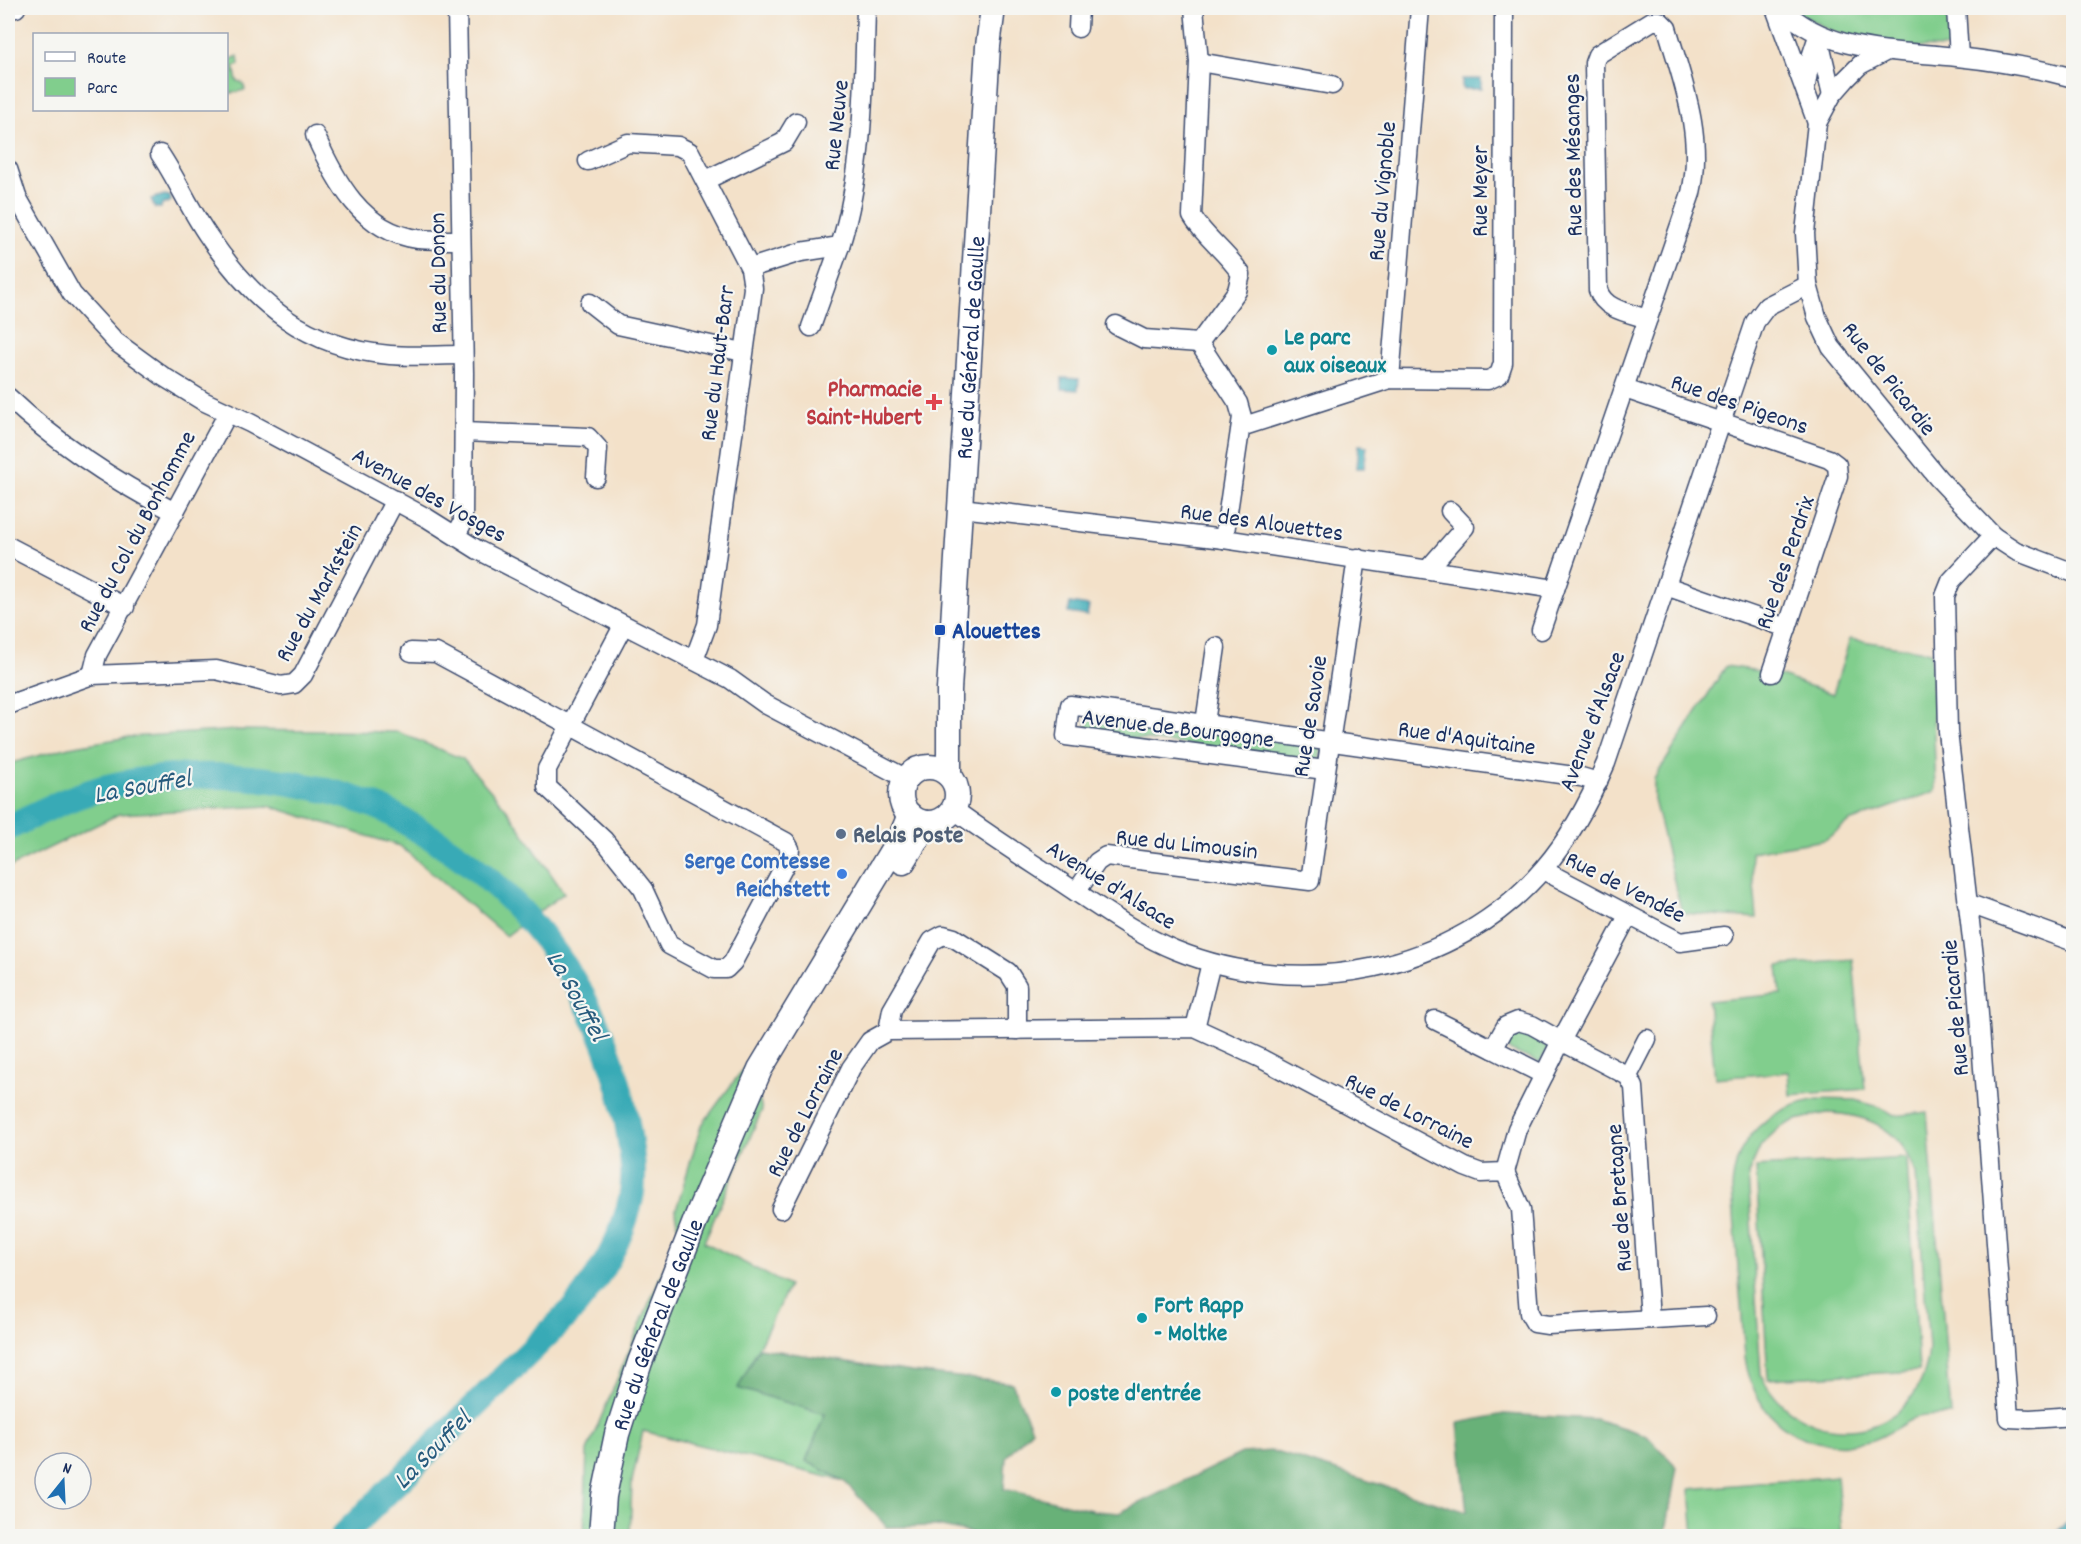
<svg xmlns="http://www.w3.org/2000/svg" width="2081" height="1544" font-family="Dekko,sans-serif">
	<rect width="100%" height="100%" fill="#f6f6f2"/>
	<filter id="ink" filterUnits="userSpaceOnUse"><feTurbulence type="fractalNoise" baseFrequency=".0167" numOctaves="2"/><feDisplacementMap in="SourceGraphic" scale="12" xChannelSelector="R" yChannelSelector="G"/><feConvolveMatrix kernelMatrix="1 2 1 2 8 2 1 2 1" color-interpolation-filters="sRGB"/></filter>
	<filter id="wash" filterUnits="userSpaceOnUse"><feTurbulence type="fractalNoise" baseFrequency=".008" numOctaves="4" result="noise"/><feDisplacementMap in="SourceGraphic" scale="24" xChannelSelector="R" yChannelSelector="G"/><feGaussianBlur stdDeviation="1.35" result="paint"/><feColorMatrix in="noise" values="0 0 0 0 0 0 0 0 0 0 0 0 0 0 0 0 0 1.4 0 .05"/><feComposite in="paint" operator="in"/></filter>
	<g filter="url(#wash)">
		<rect width="100%" height="100%" fill="#f3e1c9"/>
		<!-- green -->
		<g fill="#81ce8d" stroke="#4e7e76" stroke-width="1.5" fill-rule="evenodd">
			<path d="M 1789,8 L 1951,8 L 1954,48 L 1886,47 L 1831,31 Z"/>
			<path d="M 238,56 L 239,65 L 234,67 L 237,81 L 243,83 L 245,90 L 227,94 L 227,61 Z"/>
			<path d="M 1850,639 L 1931,652 L 1936,791 L 1849,822 L 1825,840 L 1751,852 L 1757,918 L 1682,913 L 1654,800 L 1654,779 L 1726,666 L 1772,673 L 1833,694 Z"/>
			<path d="M 1094,713 L 1317,745 L 1321,750 L 1319,761 L 1091,733 L 1086,723 Z"/>
			<path d="M 237,730 L 398,732 L 463,759 L 509,812 L 564,893 L 506,936 L 400,846 L 269,806 L 119,814 L 8,868 L 8,764 L 69,747 L 129,737 Z"/>
			<path d="M 1853,960 L 1865,1089 L 1790,1095 L 1788,1072 L 1715,1078 L 1708,1001 L 1781,994 L 1778,966 Z"/>
			<path d="M 1518,1030 L 1548,1047 L 1540,1063 L 1509,1050 L 1507,1039 Z"/>
			<path d="M 749,1061 L 762,1110 L 704,1242 L 789,1286 L 738,1388 L 825,1414 L 806,1461 L 844,1481 L 643,1431 L 632,1481 L 630,1536 L 584,1536 L 587,1451 L 679,1232 L 675,1213 L 701,1126 Z"/>
			<path d="M 1818,1099 L 1855,1100 L 1879,1107 L 1894,1116 L 1927,1112 L 1951,1415 C 1940,1415 1928,1415 1918,1417 C 1908,1419 1889,1435 1873,1440 C 1809,1457 1754,1424 1745,1357 L 1732,1190 C 1734,1137 1769,1108 1818,1099 ZM 1827,1113 C 1870,1114 1903,1131 1916,1174 L 1929,1348 C 1922,1444 1801,1457 1761,1375 L 1748,1174 L 1761,1145 L 1779,1128 L 1796,1120 Z"/>
			<path d="M 1907,1158 L 1919,1371 L 1768,1379 L 1756,1167 Z"/>
			<path d="M 1837,1476 L 1842,1536 L 1694,1536 L 1690,1489 Z"/>
		</g>
		<!-- forest -->
		<path fill="#68b178" stroke="#42706b" stroke-width="1.5" d="M 759,1348 L 912,1372 L 1012,1383 L 1032,1429 L 1006,1457 L 1004,1489 L 1095,1511 L 1119,1513 L 1242,1453 L 1273,1451 L 1467,1512 L 1458,1423 L 1504,1414 L 1595,1419 L 1646,1435 L 1677,1467 L 1665,1536 L 985,1536 L 937,1526 L 887,1527 L 844,1481 L 806,1461 L 825,1414 L 738,1388 Z"/>
		<!-- water -->
		<g fill="#39aab6" stroke="#2a6c8a" stroke-width="1.5">
			<rect x="1462" y="79" width="19" height="10"/>
			<path d="M 164,195 L 170,196 L 171,201 L 162,205 L 161,208 L 155,208 L 151,199 Z"/>
			<path d="M 1062,378 L 1079,379 L 1078,390 L 1062,389 Z"/>
			<path d="M 1359,445 L 1367,446 L 1364,468 L 1357,468 Z"/>
			<path d="M 1070,603 L 1089,606 L 1087,616 L 1068,613 Z"/>
			<path d="M 2073,1518 L 2073,1536 L 2050,1536 Z"/>
		</g>
		<g fill="none" stroke-linecap="round" stroke-linejoin="round">
			<!-- river -->
			<path stroke="#39aab6" stroke-width="26" d="M 8,828 C 43,810 80,792 120,784 C 200,767 302,777 378,807 C 393,813 408,824 422,832 C 529,894 606,1001 627,1123 C 631,1147 636,1175 631,1198 C 622,1241 600,1276 573,1309 L 343,1536"/>
		</g>
	</g>
	<g filter="url(#ink)">
		<g fill="none" stroke-linecap="round" stroke-linejoin="round">
			<defs>
				<g id="minor">
					<path d="M 1194,8 L 1199,62 L 1192,216 C 1205,238 1227,252 1241,274 L 1237,291 L 1199,343 L 1238,403 L 1242,417 L 1224,539"/>
					<path d="M 1775,8 L 1817,123"/>
					<path d="M 1781,8 C 1829,54 1894,50 1957,57 C 1996,61 2036,68 2074,78"/>
					<path d="M 1956,8 L 1959,57"/>
					<path d="M 8,9 L 16,8"/>
					<path d="M 1078,28 L 1079,8"/>
					<path d="M 1887,51 L 1860,65 L 1846,79 L 1832,95 L 1817,123 L 1805,233 L 1808,285 L 1817,317 L 1831,347 L 1938,478 L 1993,536"/>
					<path d="M 1199,62 L 1332,85"/>
					<path d="M 1806,85 L 1810,60 L 1818,36 L 1832,95"/>
					<path d="M 315,135 C 335,180 362,232 418,239 C 432,240 446,240 460,240"/>
					<path d="M 160,154 C 178,181 190,210 209,237 C 254,303 306,348 390,355 C 414,357 439,355 463,355"/>
					<path d="M 588,161 L 628,143 L 678,146 L 690,152 L 750,268 L 753,288 L 707,625 L 694,660"/>
					<path d="M 8,169 L 17,197 L 72,294 L 116,342 L 164,377 L 203,401 L 250,423 L 427,518 L 478,550 L 730,679 L 765,704 L 907,779"/>
					<path d="M 706,180 L 784,142 L 796,122"/>
					<path d="M 750,268 L 801,252 L 840,246 C 864,169 864,87 866,8"/>
					<path d="M 590,303 L 618,325 L 743,352"/>
					<path d="M 1116,325 L 1144,339 L 1199,343"/>
					<path d="M 811,327 L 840,246"/>
					<path d="M 1390,379 L 1420,8"/>
					<path d="M 1625,389 L 1829,459 L 1837,465 L 1838,476 L 1772,673"/>
					<path d="M 8,397 C 57,443 115,482 175,512"/>
					<path d="M 1241,427 L 1390,379 L 1488,380 L 1499,375 L 1503,363 L 1504,8"/>
					<path d="M 464,432 L 588,437 L 598,448 L 596,477"/>
					<path d="M 961,508 L 1224,539 L 1555,589"/>
					<path d="M 456,535 L 463,522 L 464,373 L 457,8"/>
					<path d="M 8,546 L 125,607"/>
					<path d="M 1428,569 L 1465,527 L 1450,511"/>
					<path d="M 2074,573 L 2016,551 L 1993,536 L 1951,581 L 1945,596 L 1948,732 L 1976,974 L 2009,1418 L 2030,1419 L 2074,1416"/>
					<path d="M 1666,586 L 1787,628"/>
					<path d="M 1541,630 L 1691,193 C 1704,136 1683,82 1667,28 L 1660,21 L 1652,21 L 1597,55 L 1594,63 L 1598,290 C 1604,310 1630,313 1648,319"/>
					<path d="M 411,652 L 436,653 L 786,842 L 790,849 L 789,857 L 733,962 L 726,969 L 714,969 L 669,945 L 643,889 L 604,840 L 547,787 L 547,769 L 623,626"/>
					<path d="M 92,675 L 97,655 L 228,413"/>
					<path d="M 8,705 L 92,675 L 216,670 L 281,686 L 294,684 L 303,675 L 395,500"/>
					<path d="M 1205,723 L 1216,647"/>
					<path d="M 1325,770 L 1066,736 L 1070,705 L 1581,777 L 1598,782"/>
					<path d="M 953,809 C 991,837 1031,862 1070,888 C 1104,910 1138,935 1175,950 C 1300,1001 1455,973 1544,868 C 1571,837 1590,800 1606,763 L 1755,322 L 1767,306 L 1808,285"/>
					<path d="M 1543,870 L 1680,942 L 1724,936"/>
					<path d="M 1076,892 L 1097,862 L 1106,856 L 1310,881 L 1357,558"/>
					<path d="M 1967,903 L 2074,942"/>
					<path d="M 1628,916 L 1561,1041 L 1628,1076 L 1634,1087 L 1650,1319"/>
					<path d="M 1435,1020 L 1493,1049"/>
					<path d="M 1518,1021 L 1532,1025 L 1561,1041 L 1544,1075 L 1493,1049 L 1506,1026 Z"/>
					<path d="M 1195,1028 L 1211,963"/>
					<path d="M 888,1031 L 892,1010 L 932,941 L 943,935 L 954,938 L 1008,972 L 1017,986 L 1017,1030"/>
					<path d="M 1628,1076 L 1647,1039"/>
					<path d="M 1505,1172 L 1517,1129 L 1544,1075"/>
					<path d="M 781,1209 L 851,1068 L 870,1041 L 888,1031 L 1195,1028 L 1260,1058 L 1465,1167 L 1481,1173 L 1505,1172 L 1521,1209 L 1529,1313 L 1535,1323 L 1548,1325 L 1706,1316"/>
				</g>
				<g id="major">
					<circle cx="929" cy="795" r="28"/>
					<path id="s1" d="M 949,775 L 949,690 L 988,46 L 993,8"/>
					<path d="M 903,862 L 927,823"/>
					<path id="s2" d="M 601,1536 L 604,1496 L 617,1434 L 640,1362 L 700,1209 L 760,1069 L 902,834 L 910,815"/>
				</g>
			</defs>
			<!-- minor casing -->
			<use href="#minor" stroke="#3b4a6e" stroke-width="21"/>
			<!-- major casing -->
			<use href="#major" stroke="#3b4a6e" stroke-width="27"/>
			<!-- minor -->
			<use href="#minor" stroke="#fff" stroke-width="18"/>
			<!-- major -->
			<use href="#major" stroke="#fff" stroke-width="24"/>
		</g>
	</g>
	<!-- markers -->
	<g fill="#0f9aa8" stroke="#f6f6f2" stroke-width="2">
		<circle cx="1272" cy="350" r="6"/>
		<circle cx="1142" cy="1318" r="6"/>
		<circle cx="1056" cy="1392" r="6"/>
	</g>
	<path fill="#e0444e" stroke="#f6f6f2" stroke-width="2" d="M931 393h6v6h6v6h-6v6h-6v-6h-6v-6h6z"/>
	<rect fill="#1a4fb4" stroke="#f6f6f2" stroke-width="2" x="934" y="624" width="12" height="12" rx="3"/>
	<circle fill="#5c6f8a" stroke="#f6f6f2" stroke-width="2" cx="841" cy="834" r="6"/>
	<circle fill="#3f7fe0" stroke="#f6f6f2" stroke-width="2" cx="842" cy="874" r="6"/>
	<g text-anchor="middle" stroke-width="4.5" stroke-linejoin="round" paint-order="stroke">
		<!-- street labels -->
		<g font-size="24" fill="#1b2f5e" stroke="#f6f6f2">
			<text transform="translate(835 125) rotate(-84)" y="8">Rue Neuve</text>
			<text transform="translate(1572 155) rotate(-91)" y="8">Rue des Mésanges</text>
			<text transform="translate(1381 191) rotate(-85)" y="8">Rue du Vignoble</text>
			<text transform="translate(1479 191) rotate(-90)" y="8">Rue Meyer</text>
			<text transform="translate(437 273) rotate(-91)" y="8">Rue du Donon</text>
			<text dy="8" stroke="none"><textPath href="#s1" startOffset="428">Rue du Général de Gaulle</textPath></text>
			<text transform="translate(716 363) rotate(-83)" y="8">Rue du Haut-Barr</text>
			<text transform="translate(1890 378) rotate(52)" y="8">Rue de Picardie</text>
			<text transform="translate(1740 403) rotate(19)" y="8">Rue des Pigeons</text>
			<text transform="translate(430 494) rotate(29)" y="8">Avenue des Vosges</text>
			<text transform="translate(1262 521) rotate(8)" y="8">Rue des Alouettes</text>
			<text transform="translate(136 531) rotate(-62)" y="8">Rue du Col du Bonhomme</text>
			<text transform="translate(1784 562) rotate(-71)" y="8">Rue des Perdrix</text>
			<text transform="translate(318 592) rotate(-61)" y="8">Rue du Markstein</text>
			<text transform="translate(1309 716) rotate(-81)" y="8">Rue de Savoie</text>
			<text transform="translate(1591 721) rotate(-69)" y="8">Avenue d'Alsace</text>
			<text transform="translate(1178 727) rotate(7)" y="8">Avenue de Bourgogne</text>
			<text transform="translate(1467 737) rotate(8)" y="8">Rue d'Aquitaine</text>
			<text transform="translate(1187 843) rotate(6)" y="8">Rue du Limousin</text>
			<text transform="translate(1112 884) rotate(32)" y="8">Avenue d'Alsace</text>
			<text transform="translate(1626 886) rotate(27)" y="8">Rue de Vendée</text>
			<text transform="translate(1954 1008) rotate(-95)" y="8">Rue de Picardie</text>
			<text transform="translate(1410 1110) rotate(27)" y="8">Rue de Lorraine</text>
			<text transform="translate(804 1112) rotate(-63)" y="8">Rue de Lorraine</text>
			<text transform="translate(1618 1198) rotate(-94)" y="8">Rue de Bretagne</text>
			<text dy="8" stroke="none"><textPath href="#s2" startOffset="220">Rue du Général de Gaulle</textPath></text>
		</g>
		<!-- culture labels -->
		<g font-size="24" font-weight="bold" fill="#0d838f" stroke="#f6f6f2" text-anchor="start">
			<text x="1284" y="344">Le parc<tspan x="1284" dy="28">aux oiseaux</tspan></text>
			<text x="1154" y="1312">Fort Rapp<tspan x="1154" dy="28">- Moltke</tspan></text>
			<text x="1068" y="1400">poste d'entrée</text>
		</g>
		<!-- health labels -->
		<g font-size="24" font-weight="bold" fill="#be3a42" stroke="#f6f6f2" text-anchor="end">
			<text x="922" y="396">Pharmacie<tspan x="922" dy="28">Saint-Hubert</tspan></text>
		</g>
		<!-- transit labels -->
		<g font-size="24" font-weight="bold" fill="#164399" stroke="#f6f6f2" text-anchor="start">
			<text x="952" y="638">Alouettes</text>
		</g>
		<!-- service labels -->
		<g font-size="24" font-weight="bold" fill="#4e5e75" stroke="#f6f6f2" text-anchor="start">
			<text x="853" y="842">Relais Poste</text>
		</g>
		<!-- shop labels -->
		<g font-size="24" font-weight="bold" fill="#366cbe" stroke="#f6f6f2" text-anchor="end">
			<text x="830" y="868">Serge Comtesse<tspan x="830" dy="28">Reichstett</tspan></text>
		</g>
		<!-- water labels -->
		<g font-size="26" font-style="italic" fill="#265a7d" stroke="#f6f6f2">
			<text transform="translate(142 785) rotate(-10)" y="9">La Souffel</text>
			<text transform="translate(578 995) rotate(61)" y="9">La Souffel</text>
			<text transform="translate(431 1449) rotate(-45)" y="9">La Souffel</text>
		</g>
	</g>
	<!-- margin -->
	<rect width="2081" height="1544" fill="none" stroke="#f6f6f2" stroke-width="30"/>
	<!-- legend -->
	<rect x="33" y="33" width="195" height="78" fill="#f6f6f2" stroke="#9ea6b7" stroke-width="1.5"/>
	<rect x="45" y="52" width="30" height="9" fill="#ffffff" stroke="#9ea6b7" stroke-width="1.5"/>
	<text x="87" y="63" font-size="18" fill="#1b2f5e">Route</text>
	<rect x="45" y="78" width="30" height="18" fill="#81ce8d" stroke="#9ea6b7" stroke-width="1.5"/>
	<text x="87" y="93" font-size="18" fill="#1b2f5e">Parc</text>
	<!-- north arrow -->
	<g transform="translate(63 1481) rotate(18)"><circle r="28" fill="#f6f6f2" stroke="#9ea6b7" stroke-width="1.5"/>
	<path d="M0-4.5L10 22L0 15L-10 22Z" fill="#1f6fb2"/>
	<text y="-9" font-size="16" font-weight="bold" text-anchor="middle" fill="#1b2f5e">N</text>
	</g>
</svg>
